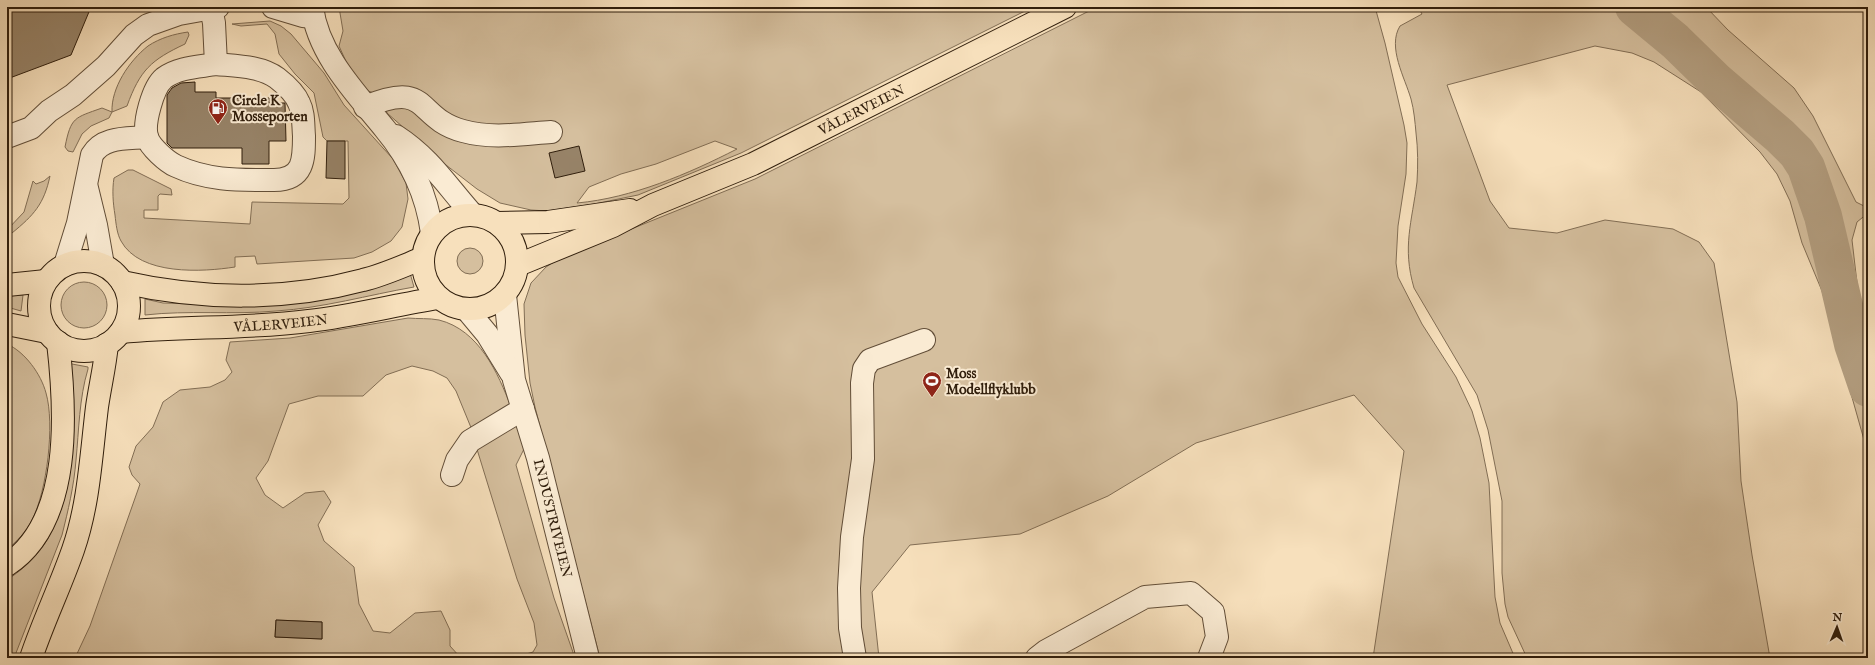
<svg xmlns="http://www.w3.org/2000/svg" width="1875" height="665" font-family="'IM FELL English',serif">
	<rect width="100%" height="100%" fill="#f7e0bc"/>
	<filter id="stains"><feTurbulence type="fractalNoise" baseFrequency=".005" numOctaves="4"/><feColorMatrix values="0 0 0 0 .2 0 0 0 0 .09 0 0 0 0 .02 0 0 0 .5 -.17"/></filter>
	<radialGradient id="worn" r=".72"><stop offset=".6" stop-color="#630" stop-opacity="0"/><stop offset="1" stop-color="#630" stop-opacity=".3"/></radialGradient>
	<!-- green -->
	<g fill="#d5bf9e" stroke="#826e55" fill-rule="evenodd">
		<path d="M 339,7 L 1033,7 L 741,153 L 638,195 L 594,204 L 547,211 L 531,210 L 500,203 L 477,189 L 446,165 L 387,113 L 386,110 L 392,102 L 496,131 L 368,91 L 349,68 L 339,46 L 343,31 ZM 715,141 L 737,149 C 688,174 632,198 577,203 L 589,187 L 621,174 L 656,164 Z"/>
		<path d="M 1097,7 L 1375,7 L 1385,43 L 1404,125 L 1407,143 L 1406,174 L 1398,226 L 1396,263 L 1398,277 L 1422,324 L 1456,377 L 1472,411 L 1480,438 L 1489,483 L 1495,597 L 1500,623 L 1515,658 L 1373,658 L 1404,451 L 1354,395 L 1196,443 L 1108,496 L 1020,534 L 910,545 L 872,592 L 879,658 L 600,658 L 535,407 L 530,383 L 525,335 L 524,304 L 531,283 L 546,267 L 562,257 L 755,179 Z"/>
		<path d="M 1418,7 L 1706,7 L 1728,30 L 1794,88 L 1813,116 L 1856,202 L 1868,208 L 1868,213 L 1857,222 L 1852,240 L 1858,291 L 1868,342 L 1868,454 L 1822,291 L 1802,243 L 1790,201 L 1777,174 L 1760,152 L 1701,92 L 1654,62 L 1632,53 L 1595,46 L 1447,85 L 1490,201 L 1509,228 L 1557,233 L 1605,220 L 1673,229 L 1699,242 L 1714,263 L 1737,402 L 1741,481 L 1752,555 L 1770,658 L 1527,658 L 1508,617 L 1505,604 L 1502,573 L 1502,501 L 1488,430 L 1477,395 L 1414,288 C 1402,247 1412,222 1417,182 C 1418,166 1418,149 1416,133 C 1415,122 1414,110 1411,99 C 1405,78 1387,47 1400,26 L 1422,14 Z"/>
		<path d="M 270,21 L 281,26 L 291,34 L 324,73 L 344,105 L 393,159 L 406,183 L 408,199 L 402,227 L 391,241 L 372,252 L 354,258 L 257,264 L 255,256 L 235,257 L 235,267 C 203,272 140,276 121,241 C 117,234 116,224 115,215 C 113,203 112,190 114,178 L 128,170 L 133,170 L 171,189 L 172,195 L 160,194 L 158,196 L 158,210 L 144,210 L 144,218 L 250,224 L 252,202 L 343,204 L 349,198 L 348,141 L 327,141 L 323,137 L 314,93 L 295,74 L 279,54 L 275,34 L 267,24 L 241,26 L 232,24 Z"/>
		<path d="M 188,32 L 189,35 L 185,44 C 151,60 140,70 127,106 L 112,112 L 109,118 L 91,126 L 82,134 L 73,152 L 68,151 L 65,147 C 71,117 74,118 102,108 L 112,112 C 111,88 129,61 148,46 C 160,38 174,34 188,32 Z"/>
		<path d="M 50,176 C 44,204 34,215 12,233 L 8,233 L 7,230 L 24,212 L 33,181 L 36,184 L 44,181 Z"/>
		<circle cx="470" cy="261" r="13"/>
		<path d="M 410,273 L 414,287 C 368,295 323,308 276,311 C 232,315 188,310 145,315 L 145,299 L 163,303 L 229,305 Z"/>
		<circle cx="84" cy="305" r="23"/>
		<path d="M 23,295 L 21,311 L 7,307 L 7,296 Z"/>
		<path d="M 408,318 C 418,319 429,318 439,320 C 479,330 498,373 511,407 L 472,430 L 456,391 L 447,378 L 433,371 L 412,366 L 386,375 L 363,396 L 318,396 L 289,404 L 268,461 L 256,478 L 265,495 L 283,508 L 305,493 L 324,491 L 331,502 L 318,525 L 324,541 L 354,567 L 359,604 L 373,631 L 390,633 L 415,613 L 441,611 L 450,630 L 450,646 L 460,657 L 465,658 L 75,658 L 90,626 L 140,484 L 132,475 L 129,467 L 136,446 L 153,427 L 163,402 L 180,390 L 210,387 L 225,380 L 232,372 L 226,360 L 230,342 L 290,338 ZM 276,620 L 322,622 L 322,639 L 275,637 Z"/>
		<path d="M 7,344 C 25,352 41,374 46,393 C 55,424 47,491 32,520 C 26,532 17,541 7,550 Z"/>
		<path d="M 72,364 L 88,367 L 88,369 C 79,399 79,430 76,460 C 74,486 68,511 62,535 L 14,658 L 7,658 L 7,580 C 61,544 65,502 67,442 C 68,417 69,391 69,366 Z"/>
		<path d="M 517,423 L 524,449 L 516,465 L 554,598 L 575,658 L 513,658 L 533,652 L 537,645 L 534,623 L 517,579 L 476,446 Z"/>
	</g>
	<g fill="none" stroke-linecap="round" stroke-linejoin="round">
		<!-- river -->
		<path stroke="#b39e80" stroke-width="38" d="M 1634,7 L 1675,41 L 1717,82 L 1780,136 L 1797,153 L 1806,167 L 1823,216 L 1853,344 L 1868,388"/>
	</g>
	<!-- building -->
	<g fill="#978368" stroke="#301e0c">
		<path d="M 7,7 L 91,7 L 71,55 L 7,79 Z"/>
		<path d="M 195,82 L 195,92 L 216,92 L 216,98 L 269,98 L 269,103 L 285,103 L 286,141 L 269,141 L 269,164 L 242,164 L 242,148 L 172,148 L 167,143 L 167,95 L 172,88 L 181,83 Z"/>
		<path d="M 327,141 L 345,141 L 345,179 L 326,178 Z"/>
		<path d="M 579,146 L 585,171 L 555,178 L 549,153 Z"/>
		<path d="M 276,620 L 322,622 L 322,639 L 275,637 Z"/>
	</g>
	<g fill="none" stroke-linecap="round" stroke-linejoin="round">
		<defs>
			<g id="minor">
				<path d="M 273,7 L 303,16 L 313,17"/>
				<path d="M 312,7 C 318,55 356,93 385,129 C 410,159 427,195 432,233"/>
				<path d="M 211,8 L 214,23 L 216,64"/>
				<path d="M 216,64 C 236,66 261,66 277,78 C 286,85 295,93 299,103 C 304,113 303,124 304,136 C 304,159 304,180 274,180 C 240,180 208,181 176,166 C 167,162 150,147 147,137 C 143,123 153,87 164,78 C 179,67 199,67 216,64 Z"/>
				<path d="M 365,107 C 431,79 414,118 463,131 C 491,139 522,134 551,132"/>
				<path d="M 396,136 C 430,158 447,186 473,215"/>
				<path d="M 7,137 L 31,128 L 49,111 L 73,95 L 106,66 L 134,35 L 148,25 L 179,14 L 218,7"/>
				<path d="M 87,188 L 96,225 L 103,265"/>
				<path d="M 65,265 L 78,223 L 92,155 C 103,136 127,139 147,137"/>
				<path id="s1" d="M 505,295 L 514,380 L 538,458 L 588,658"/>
				<path d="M 467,310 L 487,334 L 511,373"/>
				<path d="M 452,475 L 457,460 L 470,441 L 523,409"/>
				<path d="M 855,658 L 850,628 L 849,588 L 852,537 L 863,459 L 862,383 L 864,369 L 870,360 L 924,340"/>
				<path d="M 1037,658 L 1046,651 L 1145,597 L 1191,593 L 1213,612 L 1217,637 L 1209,658"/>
			</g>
			<g id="major">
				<circle cx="470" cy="262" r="47"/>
				<path d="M 497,223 L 548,222 L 630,210"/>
				<path id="s2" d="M 518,265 L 613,226 L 653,205 L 753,164 L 1065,7"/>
				<path d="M 122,282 C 201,300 285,301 363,280 C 384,275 403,266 423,258"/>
				<path id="s3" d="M 121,332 C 184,326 247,329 309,321 C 352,316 395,305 438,298"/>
			</g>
			<g id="highway">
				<circle cx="84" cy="306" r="45"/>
				<path d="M 7,285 L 46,281"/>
				<path d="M 7,324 L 47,332"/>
				<path d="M 7,565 C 73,522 66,411 58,342"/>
				<path d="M 31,658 C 43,622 60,587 73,550 C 89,504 91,456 97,407 C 100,386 105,366 107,344"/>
			</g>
		</defs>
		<!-- minor casing -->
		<use href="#minor" stroke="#624e38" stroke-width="24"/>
		<!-- major casing -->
		<use href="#major" stroke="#301e0c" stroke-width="24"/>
		<!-- highway casing -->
		<use href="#highway" stroke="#301e0c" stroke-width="24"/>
		<!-- minor -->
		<use href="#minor" stroke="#faebd3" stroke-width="22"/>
		<!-- major -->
		<use href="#major" stroke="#f7e0bc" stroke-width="22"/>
		<!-- highway -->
		<use href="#highway" stroke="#f7e0bc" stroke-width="22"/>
	</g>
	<!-- icons -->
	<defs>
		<symbol id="fuel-pin" viewBox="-11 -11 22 30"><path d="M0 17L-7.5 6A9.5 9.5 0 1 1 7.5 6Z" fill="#8f2418" stroke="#faebd3"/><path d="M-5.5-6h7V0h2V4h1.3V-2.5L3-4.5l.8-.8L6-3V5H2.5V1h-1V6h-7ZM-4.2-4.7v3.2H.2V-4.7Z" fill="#fff"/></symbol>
		<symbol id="stadium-pin" viewBox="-11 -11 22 30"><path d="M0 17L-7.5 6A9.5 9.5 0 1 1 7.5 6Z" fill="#8f2418" stroke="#faebd3"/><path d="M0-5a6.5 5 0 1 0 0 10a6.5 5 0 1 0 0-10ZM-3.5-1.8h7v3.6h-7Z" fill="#fff"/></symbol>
	</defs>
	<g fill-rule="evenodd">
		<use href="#fuel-pin" x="207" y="97" width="22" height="30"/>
		<use href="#stadium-pin" x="921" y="370" width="22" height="30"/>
	</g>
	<g text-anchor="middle" stroke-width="4" stroke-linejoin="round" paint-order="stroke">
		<!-- poi labels -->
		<g font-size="14" font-weight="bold" fill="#301e0c" stroke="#faebd3" text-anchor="start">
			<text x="232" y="105">Circle K<tspan x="232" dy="16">Mosseporten</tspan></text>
			<text x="946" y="378">Moss<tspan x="946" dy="16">Modellflyklubb</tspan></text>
		</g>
		<!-- street labels -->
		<g font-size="14" fill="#301e0c" stroke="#faebd3">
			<text dy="5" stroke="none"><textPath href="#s2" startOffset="377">VÅLERVEIEN</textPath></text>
			<text dy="5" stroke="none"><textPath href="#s3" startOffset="160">VÅLERVEIEN</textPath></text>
			<text dy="5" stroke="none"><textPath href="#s1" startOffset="229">INDUSTRIVEIEN</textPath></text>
		</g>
	</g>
	<!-- margin -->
	<rect width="1875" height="665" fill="none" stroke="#f7e0bc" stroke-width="24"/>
	<rect x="8" y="8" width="1859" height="649" fill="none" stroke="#301e0c" stroke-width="2"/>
	<rect x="12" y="12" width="1851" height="641" fill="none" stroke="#301e0c"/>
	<!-- north arrow -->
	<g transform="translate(1837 627) rotate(2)" stroke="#faebd3" stroke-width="3" paint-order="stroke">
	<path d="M0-3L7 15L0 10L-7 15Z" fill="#301e0c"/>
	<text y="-6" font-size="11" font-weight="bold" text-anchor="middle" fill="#301e0c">N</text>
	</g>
	<rect width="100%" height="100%" filter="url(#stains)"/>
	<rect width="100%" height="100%" fill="url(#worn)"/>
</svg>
